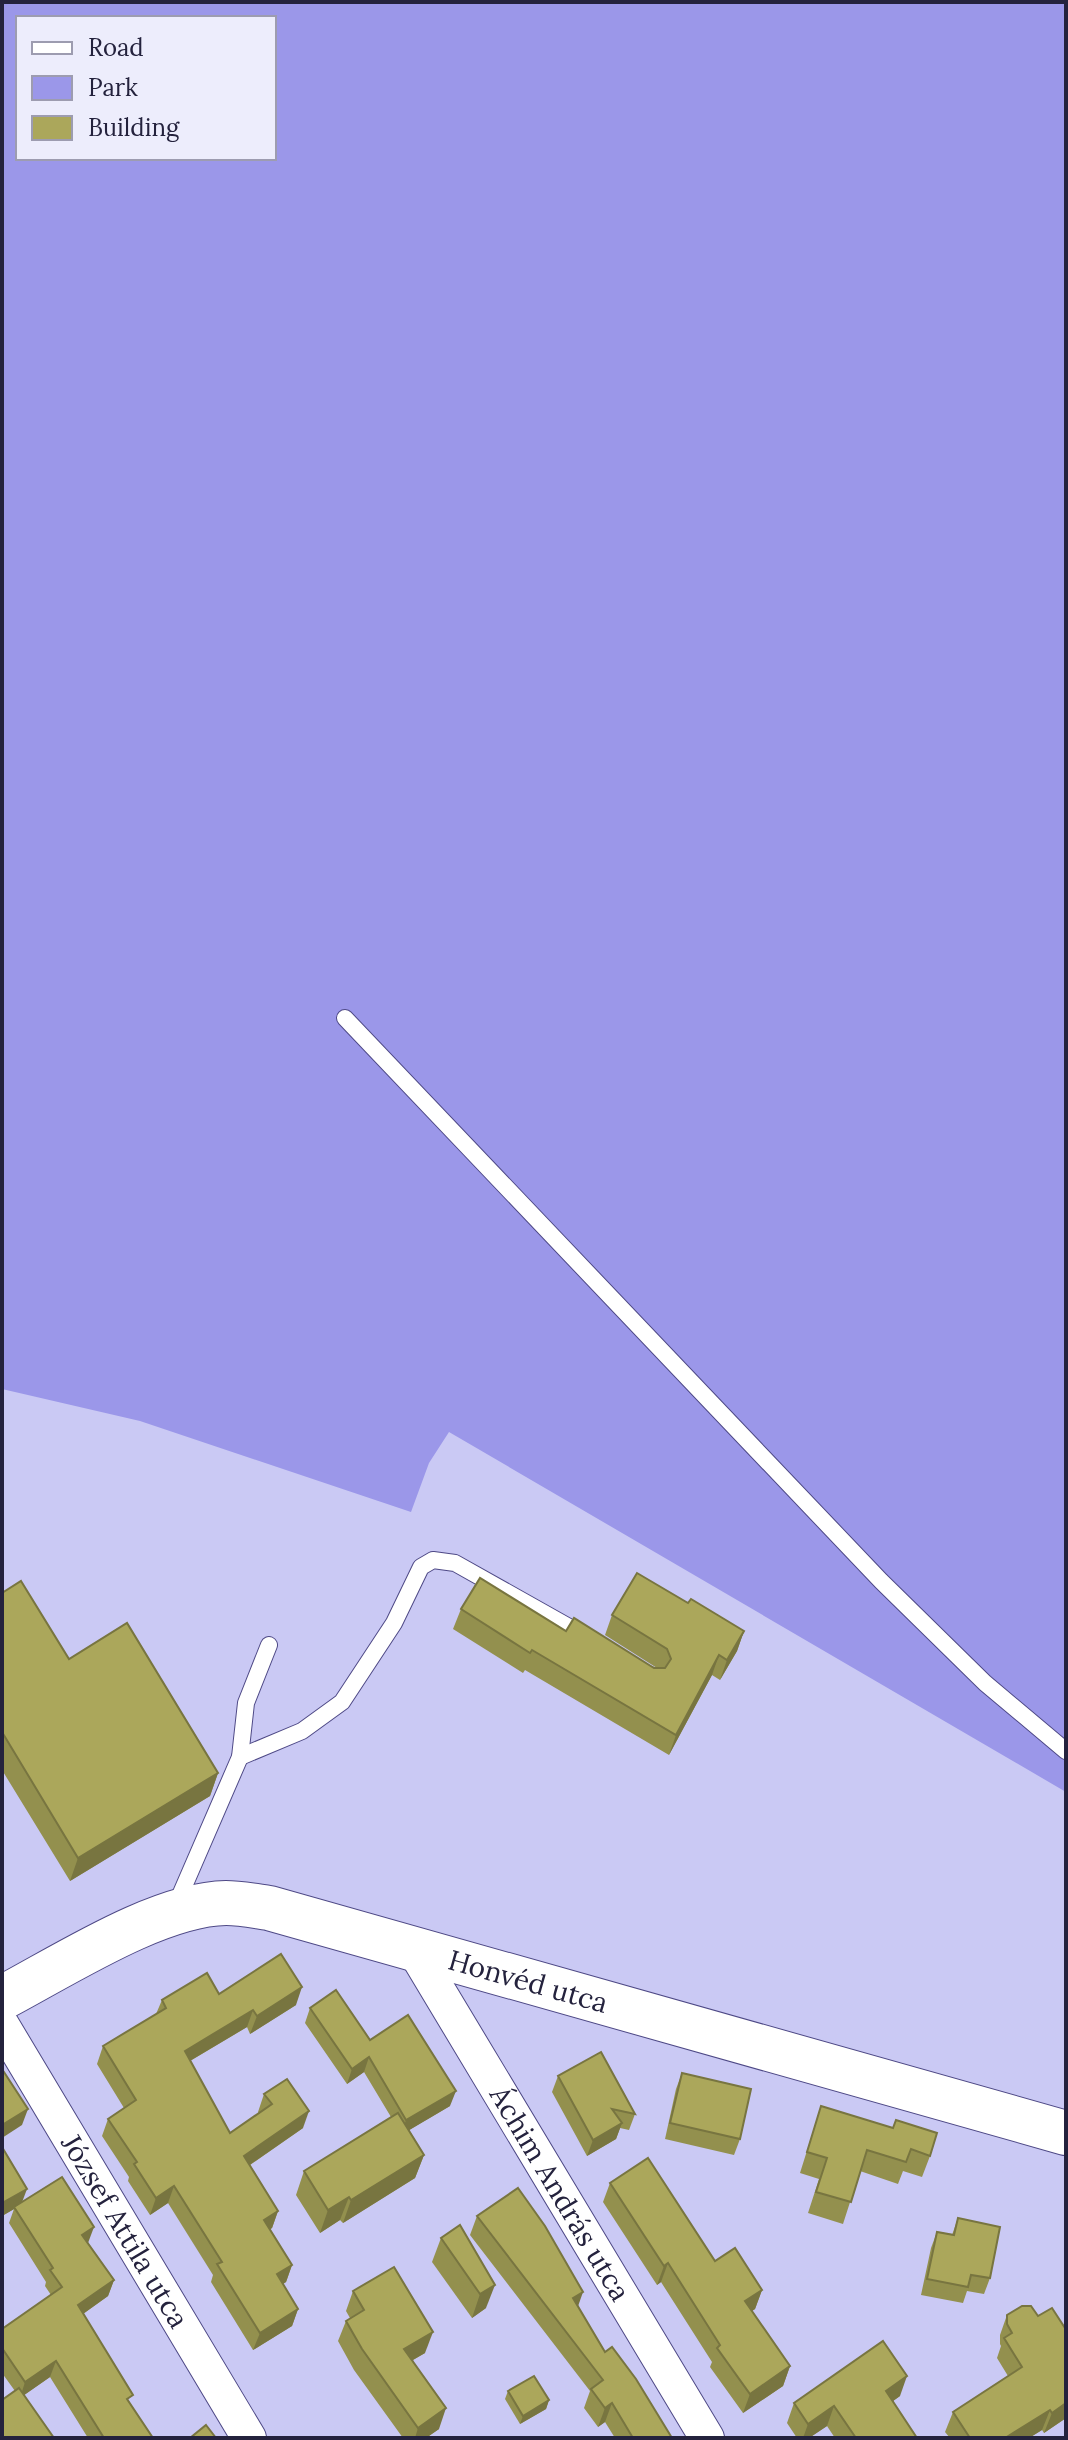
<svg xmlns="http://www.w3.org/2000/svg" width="1068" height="2440" font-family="Lora,serif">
	<rect width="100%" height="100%" fill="#cac9f4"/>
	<!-- green -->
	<path fill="#9b97e9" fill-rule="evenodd" d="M 2,2 L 1066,2 L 1066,1792 L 449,1432 L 429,1463 L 411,1512 L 140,1421 L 2,1389 ZM 18,18 L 274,18 L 274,158 L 18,158 Z"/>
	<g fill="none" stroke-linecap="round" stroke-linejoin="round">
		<defs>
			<g id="lane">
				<path d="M 345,1018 L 881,1581 L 985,1683 L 1066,1751"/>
				<path d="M 240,1757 L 302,1731 L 342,1702 L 394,1623 L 421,1567 L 433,1560 L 455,1563 L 585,1636"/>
				<path d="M 175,1907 L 240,1757 L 246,1703 L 269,1645"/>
			</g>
			<g id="street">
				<path id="s1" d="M 414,1950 L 707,2438"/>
				<path id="s2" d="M 2,2025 L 249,2438"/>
			</g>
			<g id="secondary">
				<path id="s3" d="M 2,1998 C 63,1966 158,1904 226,1903 C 240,1903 255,1906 269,1908 L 1066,2133"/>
			</g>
		</defs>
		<!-- lane casing -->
		<use href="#lane" stroke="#4e4986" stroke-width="18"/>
		<!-- street casing -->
		<use href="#street" stroke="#4e4986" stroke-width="36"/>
		<!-- secondary casing -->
		<use href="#secondary" stroke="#4e4986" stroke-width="46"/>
		<!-- lane -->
		<use href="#lane" stroke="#fff" stroke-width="16"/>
		<!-- street -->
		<use href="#street" stroke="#fff" stroke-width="34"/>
		<!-- secondary -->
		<use href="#secondary" stroke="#fff" stroke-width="44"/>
	</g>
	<!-- wall -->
	<g fill="#93904e">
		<path d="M 2,1593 L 69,1659 L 218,1773 L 210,1796 L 70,1881 L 2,1770 Z"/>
		<path d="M 688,1603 L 744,1631 L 737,1651 L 720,1680 L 712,1675 L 669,1755 L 525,1670 L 523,1673 L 453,1629 L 461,1609 L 566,1631 L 657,1668 L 605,1635 L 612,1615 Z"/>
		<path d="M 219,1994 L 296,2005 L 250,2034 L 247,2027 L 190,2061 L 230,2133 L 259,2113 L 258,2112 L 264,2094 L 303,2128 L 250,2165 L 278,2211 L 272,2228 L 270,2229 L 292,2265 L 286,2282 L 283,2284 L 298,2309 L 292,2326 L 253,2350 L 211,2282 L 213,2275 L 168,2203 L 150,2215 L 128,2181 L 129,2177 L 102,2136 L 108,2119 L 124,2108 L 97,2064 L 103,2046 L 156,2014 L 162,2000 Z"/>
		<path d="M 310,2008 L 370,2040 L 450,2106 L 409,2130 L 424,2155 L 415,2178 L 343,2223 L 340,2220 L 320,2233 L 296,2195 L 304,2171 L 391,2117 L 364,2072 L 347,2084 L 305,2023 Z"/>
		<path d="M 682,2073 L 740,2139 L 734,2155 L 665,2139 L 676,2089 Z"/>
		<path d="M 558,2076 L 635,2114 L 629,2130 L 620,2128 L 616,2139 L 587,2156 L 552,2092 Z"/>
		<path d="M 821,2106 L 930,2156 L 922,2177 L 903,2171 L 898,2184 L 860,2171 L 843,2224 L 808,2213 L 819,2179 L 800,2173 Z"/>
		<path d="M 2,2147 L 22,2203 L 88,2243 L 114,2280 L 108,2296 L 83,2314 L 130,2403 L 153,2438 L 88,2438 L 50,2377 L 24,2395 L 15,2391 L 2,2373 L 2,2329 L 51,2295 L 45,2286 L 46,2282 L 9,2223 L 14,2209 L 2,2216 Z"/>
		<path d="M 610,2183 L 715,2261 L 762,2290 L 755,2309 L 752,2311 L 790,2366 L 783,2386 L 743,2413 L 710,2367 L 712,2362 L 661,2282 L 657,2285 L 603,2202 Z"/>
		<path d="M 477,2216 L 578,2306 L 605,2352 L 672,2438 L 615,2438 L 605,2422 L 598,2427 L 584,2408 L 590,2391 L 470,2235 Z"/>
		<path d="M 958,2218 L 990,2278 L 984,2294 L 967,2291 L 963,2303 L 921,2295 L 931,2248 L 937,2232 L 952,2235 Z"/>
		<path d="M 460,2225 L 486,2308 L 472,2318 L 432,2262 L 441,2238 Z"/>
		<path d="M 353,2291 L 425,2353 L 413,2360 L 439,2429 L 426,2438 L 403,2438 L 354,2370 L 338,2341 L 346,2321 L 350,2318 L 346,2311 Z"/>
		<path d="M 1007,2315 L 1038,2316 L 1065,2328 L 1066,2328 L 1066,2418 L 1044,2433 L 1042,2430 L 1029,2438 L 950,2438 L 945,2432 L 953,2412 L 1008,2376 L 997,2358 L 1001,2346 L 1000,2344 L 1000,2335 Z"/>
		<path d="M 508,2391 L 549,2400 L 546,2409 L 520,2424 L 505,2399 Z"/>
		<path d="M 900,2396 L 893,2401 L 917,2438 L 835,2438 L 827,2426 L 809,2438 L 797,2438 L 787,2423 L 794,2403 Z"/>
	</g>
	<!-- shaded-wall -->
	<g fill="#787540">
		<path d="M 744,1631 L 737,1651 L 720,1680 L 727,1660 Z"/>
		<path d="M 719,1655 L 712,1675 L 669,1755 L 676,1735 Z"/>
		<path d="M 218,1773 L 210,1796 L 70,1881 L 78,1858 Z"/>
		<path d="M 302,1987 L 296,2005 L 250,2034 L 257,2016 Z"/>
		<path d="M 253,2010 L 247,2027 L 178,2068 L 185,2051 Z"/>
		<path d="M 369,2057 L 364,2072 L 347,2084 L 352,2069 Z"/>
		<path d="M 456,2091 L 450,2106 L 401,2135 L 406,2120 Z"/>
		<path d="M 28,2109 L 22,2125 L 2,2138 L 2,2125 Z"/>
		<path d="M 309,2111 L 303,2128 L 238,2173 L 244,2156 Z"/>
		<path d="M 622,2123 L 616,2139 L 587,2156 L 593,2140 Z"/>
		<path d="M 424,2155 L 415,2178 L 343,2223 L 351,2200 Z"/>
		<path d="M 174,2186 L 168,2203 L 150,2215 L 156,2198 Z"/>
		<path d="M 27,2189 L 21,2205 L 2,2216 L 2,2203 Z"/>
		<path d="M 349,2197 L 340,2220 L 320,2233 L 328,2210 Z"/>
		<path d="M 278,2211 L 272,2228 L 258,2237 L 264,2220 Z"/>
		<path d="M 94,2227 L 88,2243 L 82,2235 Z"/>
		<path d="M 668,2263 L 661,2282 L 657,2285 L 664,2266 Z"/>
		<path d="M 292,2265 L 286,2282 L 271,2291 L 277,2274 Z"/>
		<path d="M 114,2280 L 108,2296 L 73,2321 L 78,2305 Z"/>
		<path d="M 495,2285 L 486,2308 L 472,2318 L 480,2294 Z"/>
		<path d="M 762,2290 L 755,2309 L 738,2320 L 745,2301 Z"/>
		<path d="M 583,2292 L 576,2312 L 573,2298 Z"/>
		<path d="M 298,2309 L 292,2326 L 253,2350 L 260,2333 Z"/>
		<path d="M 433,2332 L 425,2353 L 397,2369 L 404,2349 Z"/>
		<path d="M 56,2361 L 50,2377 L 20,2398 L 25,2382 Z"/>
		<path d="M 790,2366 L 783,2386 L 743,2413 L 750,2394 Z"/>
		<path d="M 907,2376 L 900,2396 L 879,2411 L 886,2391 Z"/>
		<path d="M 549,2400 L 546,2409 L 520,2424 L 523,2416 Z"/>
		<path d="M 612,2403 L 605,2422 L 598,2427 L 605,2408 Z"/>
		<path d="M 1066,2403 L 1066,2418 L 1044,2433 L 1052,2413 Z"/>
		<path d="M 834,2406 L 827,2426 L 809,2438 L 803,2438 L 808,2424 Z"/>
		<path d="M 446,2408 L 439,2429 L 426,2438 L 415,2438 L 418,2428 Z"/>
		<path d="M 1050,2410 L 1042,2430 L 1029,2438 L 1005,2438 Z"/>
	</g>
	<!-- building -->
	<g fill="#aba75b" stroke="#787540" stroke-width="2">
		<path d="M 637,1573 L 688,1603 L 691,1599 L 744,1631 L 727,1660 L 719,1655 L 676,1735 L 532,1650 L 530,1653 L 461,1609 L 480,1578 L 566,1631 L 574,1618 L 654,1668 L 665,1668 L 671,1659 L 667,1649 L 612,1615 Z"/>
		<path d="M 21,1581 L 69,1659 L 127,1623 L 218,1773 L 78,1858 L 2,1732 L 2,1593 Z"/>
		<path d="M 281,1954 L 302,1987 L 257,2016 L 253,2010 L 185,2051 L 230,2133 L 272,2104 L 264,2094 L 287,2079 L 309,2111 L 244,2156 L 278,2211 L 264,2220 L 292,2265 L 277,2274 L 298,2309 L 260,2333 L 217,2264 L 222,2262 L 174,2186 L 156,2198 L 134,2164 L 137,2162 L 108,2119 L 136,2100 L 103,2046 L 166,2008 L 162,2000 L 207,1973 L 219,1994 Z"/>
		<path d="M 336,1990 L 370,2040 L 408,2015 L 456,2091 L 406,2120 L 369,2057 L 352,2069 L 310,2008 Z"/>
		<path d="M 601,2052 L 635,2114 L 612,2109 L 622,2123 L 593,2140 L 558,2076 Z"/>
		<path d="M 2,2069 L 28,2109 L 2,2125 Z"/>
		<path d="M 682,2073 L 751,2089 L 740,2139 L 670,2123 Z"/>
		<path d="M 821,2106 L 893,2128 L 896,2120 L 937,2133 L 930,2156 L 911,2149 L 906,2162 L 867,2150 L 851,2202 L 816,2192 L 827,2158 L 807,2152 Z"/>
		<path d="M 398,2113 L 424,2155 L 351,2200 L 349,2197 L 328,2210 L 304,2171 Z"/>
		<path d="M 2,2147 L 27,2189 L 2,2203 Z"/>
		<path d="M 648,2158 L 715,2261 L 735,2248 L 762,2290 L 745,2301 L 790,2366 L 750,2394 L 717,2348 L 720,2345 L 668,2263 L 664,2266 L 610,2183 Z"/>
		<path d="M 62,2177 L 94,2227 L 82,2235 L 114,2280 L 78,2305 L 133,2395 L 127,2399 L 153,2438 L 104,2438 L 56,2361 L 25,2382 L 2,2348 L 2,2329 L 62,2287 L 50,2270 L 53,2268 L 14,2207 Z"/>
		<path d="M 518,2188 L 545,2226 L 583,2292 L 573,2298 L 605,2352 L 612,2347 L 636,2379 L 672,2438 L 633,2438 L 612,2403 L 605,2408 L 591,2389 L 603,2380 L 477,2216 Z"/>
		<path d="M 958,2218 L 1000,2227 L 990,2278 L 971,2275 L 968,2287 L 927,2279 L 937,2232 L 954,2235 Z"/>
		<path d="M 460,2225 L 495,2285 L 480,2294 L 441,2238 Z"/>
		<path d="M 394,2267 L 433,2332 L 404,2349 L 446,2408 L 418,2428 L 362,2349 L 346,2321 L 364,2310 L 353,2291 Z"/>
		<path d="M 1022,2306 L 1031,2306 L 1038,2316 L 1052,2308 L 1065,2328 L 1066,2328 L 1066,2403 L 1052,2413 L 1050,2410 L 1005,2438 L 970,2438 L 953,2412 L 1022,2367 L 1004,2338 L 1012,2333 L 1007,2324 L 1007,2315 Z"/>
		<path d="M 883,2341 L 907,2376 L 886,2391 L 917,2438 L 856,2438 L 834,2406 L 808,2424 L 794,2403 Z"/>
		<path d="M 534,2376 L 549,2400 L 523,2416 L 508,2391 Z"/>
		<path d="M 19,2388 L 54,2438 L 2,2438 L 2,2400 Z"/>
		<path d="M 206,2425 L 216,2438 L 190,2438 Z"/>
	</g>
	<g text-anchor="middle" stroke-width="7" stroke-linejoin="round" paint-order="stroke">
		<!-- street labels -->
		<g font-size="28" fill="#24223d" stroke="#ededfc">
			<text dy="10" stroke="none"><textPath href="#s3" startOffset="558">Honvéd utca</textPath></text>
			<text dy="10" stroke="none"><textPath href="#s1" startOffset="284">Áchim András utca</textPath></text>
			<text dy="10" stroke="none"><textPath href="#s2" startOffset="240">József Attila utca</textPath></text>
		</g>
	</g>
	<!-- border -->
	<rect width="1068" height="2440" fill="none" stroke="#24223d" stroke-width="8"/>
	<!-- legend -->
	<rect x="16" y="16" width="260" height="144" fill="#ededfc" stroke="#9d9cb0" stroke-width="2"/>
	<rect x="32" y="42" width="40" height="12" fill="#ffffff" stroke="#9d9cb0" stroke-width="2"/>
	<text x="88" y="56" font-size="24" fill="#24223d">Road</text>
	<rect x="32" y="76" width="40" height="24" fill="#9b97e9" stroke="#9d9cb0" stroke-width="2"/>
	<text x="88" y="96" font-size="24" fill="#24223d">Park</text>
	<rect x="32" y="116" width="40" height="24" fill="#aba75b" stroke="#9d9cb0" stroke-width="2"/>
	<text x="88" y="136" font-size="24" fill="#24223d">Building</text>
</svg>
